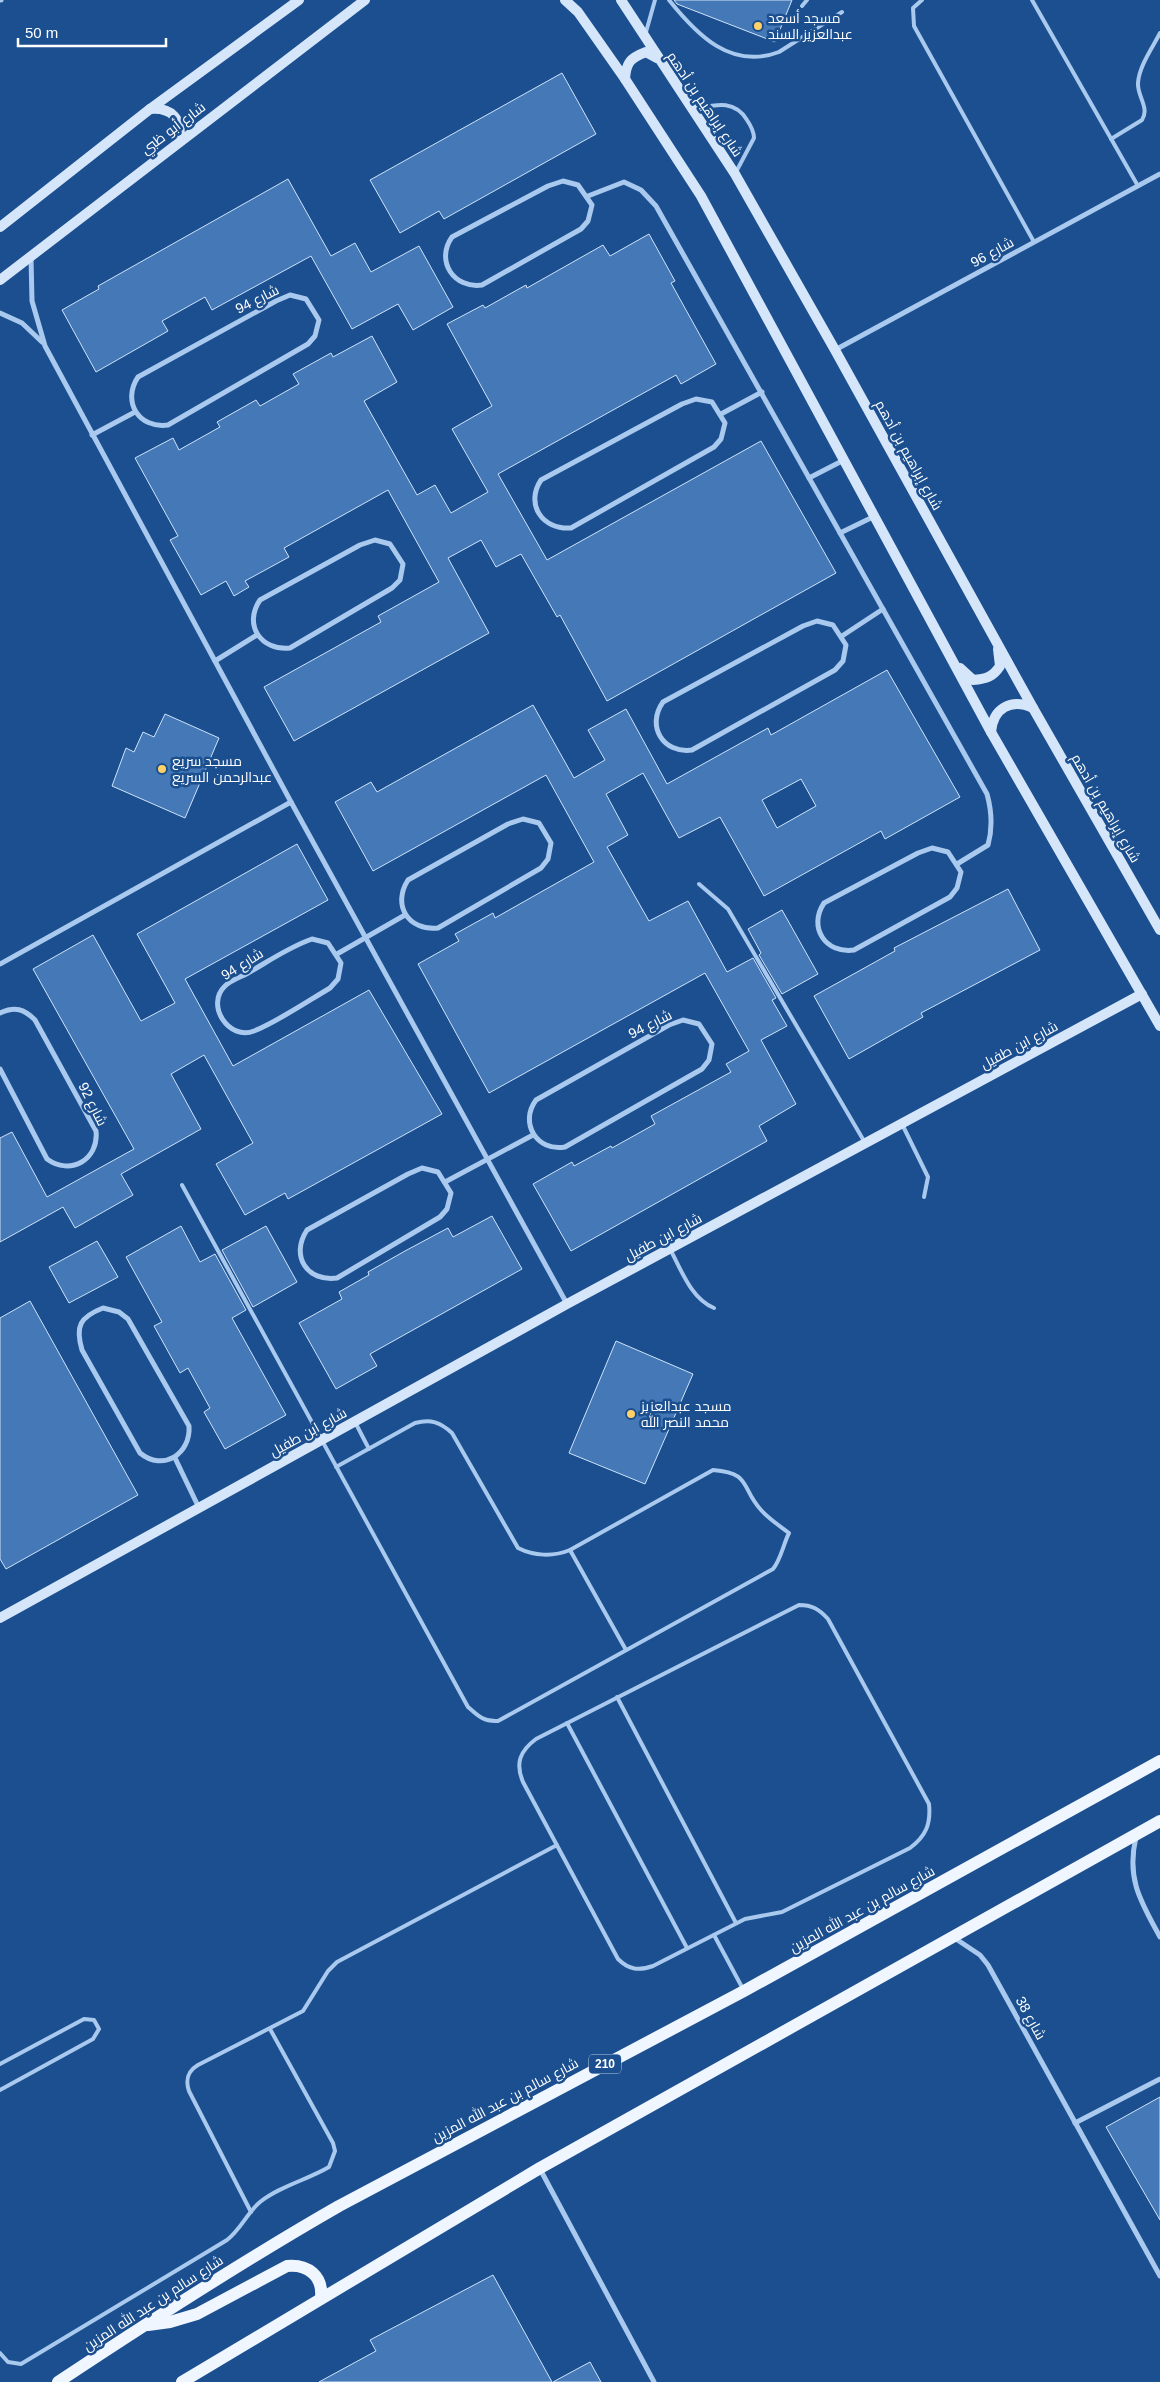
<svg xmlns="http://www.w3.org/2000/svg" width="1160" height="2382" font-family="Arial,Cairo,sans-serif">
	<rect width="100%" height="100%" fill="#1b4f8f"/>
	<!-- building -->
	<g fill="#4478b7" stroke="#cfe3fa" fill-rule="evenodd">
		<path d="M 674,0 L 792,0 L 775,42 L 677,4 Z"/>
		<path d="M 562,73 L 596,134 L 444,219 L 439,211 L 400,233 L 370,180 Z"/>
		<path d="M 288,179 L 331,256 L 355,243 L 371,272 L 419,246 L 453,307 L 413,330 L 398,304 L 352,329 L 311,256 L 212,310 L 205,297 L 162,321 L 168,331 L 96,372 L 62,310 L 99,289 L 98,286 Z"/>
		<path d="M 649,234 L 675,281 L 671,283 L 716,364 L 681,384 L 676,375 L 498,474 L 547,560 L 761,441 L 836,573 L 607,701 L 560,615 L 557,617 L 521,554 L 496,567 L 481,540 L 448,558 L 489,633 L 294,741 L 264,687 L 381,622 L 378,616 L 439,582 L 388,490 L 284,548 L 289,557 L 245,581 L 249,587 L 234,596 L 226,581 L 201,595 L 170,540 L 178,536 L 135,458 L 173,438 L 179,450 L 220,427 L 217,422 L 256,400 L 260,406 L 299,384 L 293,374 L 331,353 L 333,357 L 372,336 L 397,382 L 364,401 L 417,495 L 435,485 L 451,513 L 488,492 L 452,429 L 492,406 L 447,324 L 483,305 L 485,308 L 526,285 L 527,288 L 603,245 L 610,256 Z"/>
		<path d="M 887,670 L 960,797 L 885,839 L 881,831 L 764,896 L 720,817 L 679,838 L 643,773 L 606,794 L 628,835 L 607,847 L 649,921 L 688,901 L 727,972 L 753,958 L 776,998 L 772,1000 L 787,1026 L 761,1040 L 796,1104 L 759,1126 L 767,1141 L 571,1251 L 533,1184 L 572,1162 L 574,1166 L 611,1146 L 612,1148 L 655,1124 L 651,1116 L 731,1072 L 726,1064 L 749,1051 L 705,973 L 489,1093 L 418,964 L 459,941 L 455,934 L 493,913 L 495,918 L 594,862 L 546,775 L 373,871 L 335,802 L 371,782 L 377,792 L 533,705 L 574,778 L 605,760 L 588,730 L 626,709 L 667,784 L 768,728 L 771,735 ZM 801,779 L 816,806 L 777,828 L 762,800 Z"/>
		<path d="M 165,714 L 219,738 L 185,818 L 112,786 L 126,748 L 134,752 L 143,732 L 154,737 Z"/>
		<path d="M 297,844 L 328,900 L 185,979 L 233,1066 L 369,990 L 442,1114 L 288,1199 L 285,1193 L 245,1215 L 216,1164 L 253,1143 L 204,1055 L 171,1074 L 201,1129 L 121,1174 L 133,1195 L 75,1228 L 63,1207 L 0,1242 L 0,1138 L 12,1132 L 47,1197 L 134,1149 L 33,969 L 93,935 L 141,1021 L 175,1003 L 137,934 Z"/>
		<path d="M 1008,889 L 1040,950 L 921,1013 L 923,1017 L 849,1059 L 814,996 L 895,951 L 894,948 Z"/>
		<path d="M 782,910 L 818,974 L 782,994 L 759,955 L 761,953 L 748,929 Z"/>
		<path d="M 492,1216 L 522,1269 L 370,1354 L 377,1366 L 336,1389 L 299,1323 L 342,1299 L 339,1292 L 369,1275 L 368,1272 L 405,1251 L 448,1228 L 453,1237 Z"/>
		<path d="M 181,1226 L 200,1262 L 215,1254 L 246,1310 L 232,1318 L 286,1415 L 225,1449 L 204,1412 L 210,1408 L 188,1368 L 180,1373 L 154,1326 L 162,1322 L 126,1257 Z"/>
		<path d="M 266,1226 L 297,1282 L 253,1307 L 222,1250 Z"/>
		<path d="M 97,1241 L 118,1277 L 69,1303 L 49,1267 Z"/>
		<path d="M 30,1301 L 138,1495 L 6,1569 L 0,1559 L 0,1318 Z"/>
		<path d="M 616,1341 L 693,1374 L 645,1484 L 569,1453 Z"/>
		<path d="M 1160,2097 L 1160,2220 L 1106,2127 Z"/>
		<path d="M 493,2275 L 552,2382 L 319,2382 L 376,2351 L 370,2340 Z"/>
		<path d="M 590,2362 L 601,2382 L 553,2382 Z"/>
	</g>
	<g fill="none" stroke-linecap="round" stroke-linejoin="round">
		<!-- lane -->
		<g stroke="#a9c9ee" stroke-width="4">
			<path d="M 669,0 C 697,35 731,70 779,52 L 842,12"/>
			<path d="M 922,0 L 913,8 L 914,26 L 1034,242"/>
			<path d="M 1032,0 L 1138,186"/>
			<path d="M 802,6 L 807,0"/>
			<path d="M 646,32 L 655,0"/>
			<path d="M 694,109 C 715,105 734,99 747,120 C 751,126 754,131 754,138 L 736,172"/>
			<path d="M 1111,139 L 1142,120 C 1150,108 1137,96 1138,83 C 1139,66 1153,47 1160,33"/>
			<path d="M 699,884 L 728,909 L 864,1141"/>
			<path d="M 902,1124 L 928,1177 L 924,1197"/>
			<path d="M 182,1185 L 468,1707 C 478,1716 484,1722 498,1721 L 773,1569 C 781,1559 783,1545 789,1533 C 780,1526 769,1519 761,1510 C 740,1487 752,1473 713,1470 L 570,1550 C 553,1557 534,1556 518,1548 L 452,1433 C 440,1422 431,1419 415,1423 L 336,1467"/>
			<path d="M 670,1249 C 681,1269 691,1299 714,1308"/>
			<path d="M 355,1422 L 369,1449"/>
			<path d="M 570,1550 L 626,1650"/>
			<path d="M 799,1605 C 812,1605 819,1609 828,1619 L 929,1804 C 931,1824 926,1836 910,1848 L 782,1912 L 745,1919 L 653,1966 C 639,1971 629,1970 618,1959 L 523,1782 C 515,1763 520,1751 536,1739 Z"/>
			<path d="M 617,1697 L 736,1923"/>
			<path d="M 567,1723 L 687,1948"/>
			<path d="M 714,1935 L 743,1989"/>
			<path d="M 0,2064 L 84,2019 L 94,2020 L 99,2029 L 93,2039 L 0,2090"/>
			<path d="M 251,2212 L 189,2091 C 185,2079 188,2071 198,2065 L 303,2011 L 328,1971 L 337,1962 L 557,1845"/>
			<path d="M 0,2353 L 8,2362 L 21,2364 L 227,2240 C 241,2229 247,2213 260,2202 C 280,2186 307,2180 329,2167 L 335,2151 L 333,2143 L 270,2029"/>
		</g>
		<!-- street -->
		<g stroke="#a9c9ee" stroke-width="5">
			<path d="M 0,0 L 1,0"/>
			<path d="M 563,181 L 578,185 L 592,205 L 588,221 L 581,229 L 482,285 C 454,289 435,261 452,237 L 548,186 Z"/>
			<path d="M 588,196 L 624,182 L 641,190 L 656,206 L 987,794 C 992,812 993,827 988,845 L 957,864"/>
			<path d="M 31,258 L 32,301 L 45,346 L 291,802 L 567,1304"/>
			<path d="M 290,295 L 306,299 L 319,320 L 315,336 L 308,344 L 168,425 C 138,429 122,401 138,377 L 276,301 Z"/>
			<path d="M 0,313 L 22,323 L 42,342"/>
			<path d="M 835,350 L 1160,174"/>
			<path d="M 696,399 L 712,402 L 725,423 L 721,439 L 714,447 L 571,528 C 542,530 525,504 541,480 L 682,404 Z"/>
			<path d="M 721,414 L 762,392"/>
			<path d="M 92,435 L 135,412"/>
			<path d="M 809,478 L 844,460"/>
			<path d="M 840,533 L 875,516"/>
			<path d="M 375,540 L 390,544 L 403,564 L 400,580 L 392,588 L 290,648 C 261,651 243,625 260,600 L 360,545 Z"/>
			<path d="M 817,621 L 833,625 L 846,645 L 843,661 L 835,670 L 692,750 C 663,754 646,726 663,702 L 803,626 Z"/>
			<path d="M 842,636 L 883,609"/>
			<path d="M 215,661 L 257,635"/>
			<path d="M 523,819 L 539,823 L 551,843 L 548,859 L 541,868 L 438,928 C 408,931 392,905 408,880 L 508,824 Z"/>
			<path d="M 932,848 L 948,852 L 961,872 L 957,888 L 950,897 L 854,950 C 825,954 808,927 824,903 L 918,853 Z"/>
			<path d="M 312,939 L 328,943 L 341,963 L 338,979 L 330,988 C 308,1001 277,1022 254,1031 C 229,1041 205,1005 225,986 C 231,980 241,977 248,973 C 269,961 289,947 312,939 Z"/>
			<path d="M 337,954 L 405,915"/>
			<path d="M 0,964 L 291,802"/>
			<path d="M 0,1013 C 15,1006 24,1009 35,1020 L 96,1131 C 99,1160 70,1176 47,1159 L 0,1069"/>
			<path d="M 683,1020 L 699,1024 L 712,1044 L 709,1060 L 702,1069 L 565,1147 C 537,1152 519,1123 536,1100 L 669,1025 Z"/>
			<path d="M 422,1168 L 438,1172 L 451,1193 L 447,1209 L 440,1217 L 337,1278 C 307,1282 290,1256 307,1230 L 408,1174 Z"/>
			<path d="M 445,1182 L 533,1135"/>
			<path d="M 103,1308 L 119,1312 L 128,1319 L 189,1426 C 191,1454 163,1472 140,1453 L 82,1350 C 75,1326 80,1317 103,1308 Z"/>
			<path d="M 175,1458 L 199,1508"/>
			<path d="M 1136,1837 C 1126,1879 1141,1902 1160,1937"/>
			<path d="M 953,1937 L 980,1955 L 988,1965 L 1160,2276"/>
			<path d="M 1075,2123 L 1160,2079"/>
			<path d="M 540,2169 L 654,2382"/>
		</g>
		<!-- secondary -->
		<g stroke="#d6e6fa" stroke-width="10">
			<path d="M 565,0 L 578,12 L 625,79 L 701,196 L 991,732 L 1160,1026"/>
			<path d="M 621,0 L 735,174 L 835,350 L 1033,708 L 1160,930"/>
			<path d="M 625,79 C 626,63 630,58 646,52 L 657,58"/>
			<path d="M 150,109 C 171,107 183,119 179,140"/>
			<path d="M 0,227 L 150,109 L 299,0"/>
			<path d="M 0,280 L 365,0"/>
			<path d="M 960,668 L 973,680 C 986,679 993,677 1000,666 L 998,649"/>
			<path d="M 991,732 C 993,708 1011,698 1033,708"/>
			<path d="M 0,1618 L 567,1304 L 1142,994"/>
		</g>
		<!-- primary -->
		<g stroke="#f0f6ff" stroke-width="12">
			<path d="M 148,2325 L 170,2322 L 197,2314 L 287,2266 C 308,2264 323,2276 321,2297"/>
			<path d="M 58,2382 C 150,2321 243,2261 339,2206 L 744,1991 L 1160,1761"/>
			<path d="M 182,2382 L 540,2168 L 1160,1821"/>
		</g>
	</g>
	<!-- markers -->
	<g fill="#ffd166" stroke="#1b4f8f" stroke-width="2">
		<circle cx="758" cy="26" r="5"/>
		<circle cx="162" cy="769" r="5"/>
		<circle cx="631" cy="1414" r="5"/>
	</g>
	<g text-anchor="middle" stroke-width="5" stroke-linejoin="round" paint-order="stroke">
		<!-- shield labels -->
		<rect fill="#1b4f8f" stroke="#bbcadd" stroke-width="1" x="589" y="2054.5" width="32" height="19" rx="4"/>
		<g font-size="12" font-weight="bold" fill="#fff">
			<text x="605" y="2068">210</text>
		</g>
		<!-- poi labels -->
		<g font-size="14" fill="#fff" stroke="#1b4f8f" text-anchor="start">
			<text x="768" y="23">مسجد أسعد<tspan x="768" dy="16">عبدالعزيز السند</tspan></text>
			<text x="172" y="766">مسجد سريع<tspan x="172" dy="16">عبدالرحمن السريع</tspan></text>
			<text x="641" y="1411">مسجد عبدالعزيز<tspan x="641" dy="16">محمد النصر الله</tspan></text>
		</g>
		<!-- street labels -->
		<g font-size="14" fill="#fff" stroke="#1b4f8f">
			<text transform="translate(705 104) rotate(56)" y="5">شارع إبراهيم بن أدهم</text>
			<text transform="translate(173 128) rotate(-37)" y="5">شارع أبو ظبي</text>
			<text transform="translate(992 252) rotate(-29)" y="5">شارع 96</text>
			<text transform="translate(257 299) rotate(-27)" y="5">شارع 94</text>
			<text transform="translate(909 455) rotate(61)" y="5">شارع إبراهيم بن أدهم</text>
			<text transform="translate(1106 808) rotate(60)" y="5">شارع إبراهيم بن أدهم</text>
			<text transform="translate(242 964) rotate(-32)" y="5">شارع 94</text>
			<text transform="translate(650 1024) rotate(-27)" y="5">شارع 94</text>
			<text transform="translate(1019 1045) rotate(-28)" y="5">شارع ابن طفيل</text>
			<text transform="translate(93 1104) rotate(63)" y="5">شارع 92</text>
			<text transform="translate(663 1237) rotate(-28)" y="5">شارع ابن طفيل</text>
			<text transform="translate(308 1432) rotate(-29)" y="5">شارع ابن طفيل</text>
			<text transform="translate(862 1909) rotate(-29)" y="5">شارع سالم بن عبد الله المزين</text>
			<text transform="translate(1031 2018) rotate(61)" y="5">شارع 38</text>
			<text transform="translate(505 2100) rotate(-28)" y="5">شارع سالم بن عبد الله المزين</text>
			<text transform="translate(153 2303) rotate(-33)" y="5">شارع سالم بن عبد الله المزين</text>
		</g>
	</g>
	<!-- scale -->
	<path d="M18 38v8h148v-8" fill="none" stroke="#ffffff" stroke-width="2.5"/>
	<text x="25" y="38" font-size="15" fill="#ffffff" stroke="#1b4f8f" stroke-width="4" paint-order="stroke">50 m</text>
</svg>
